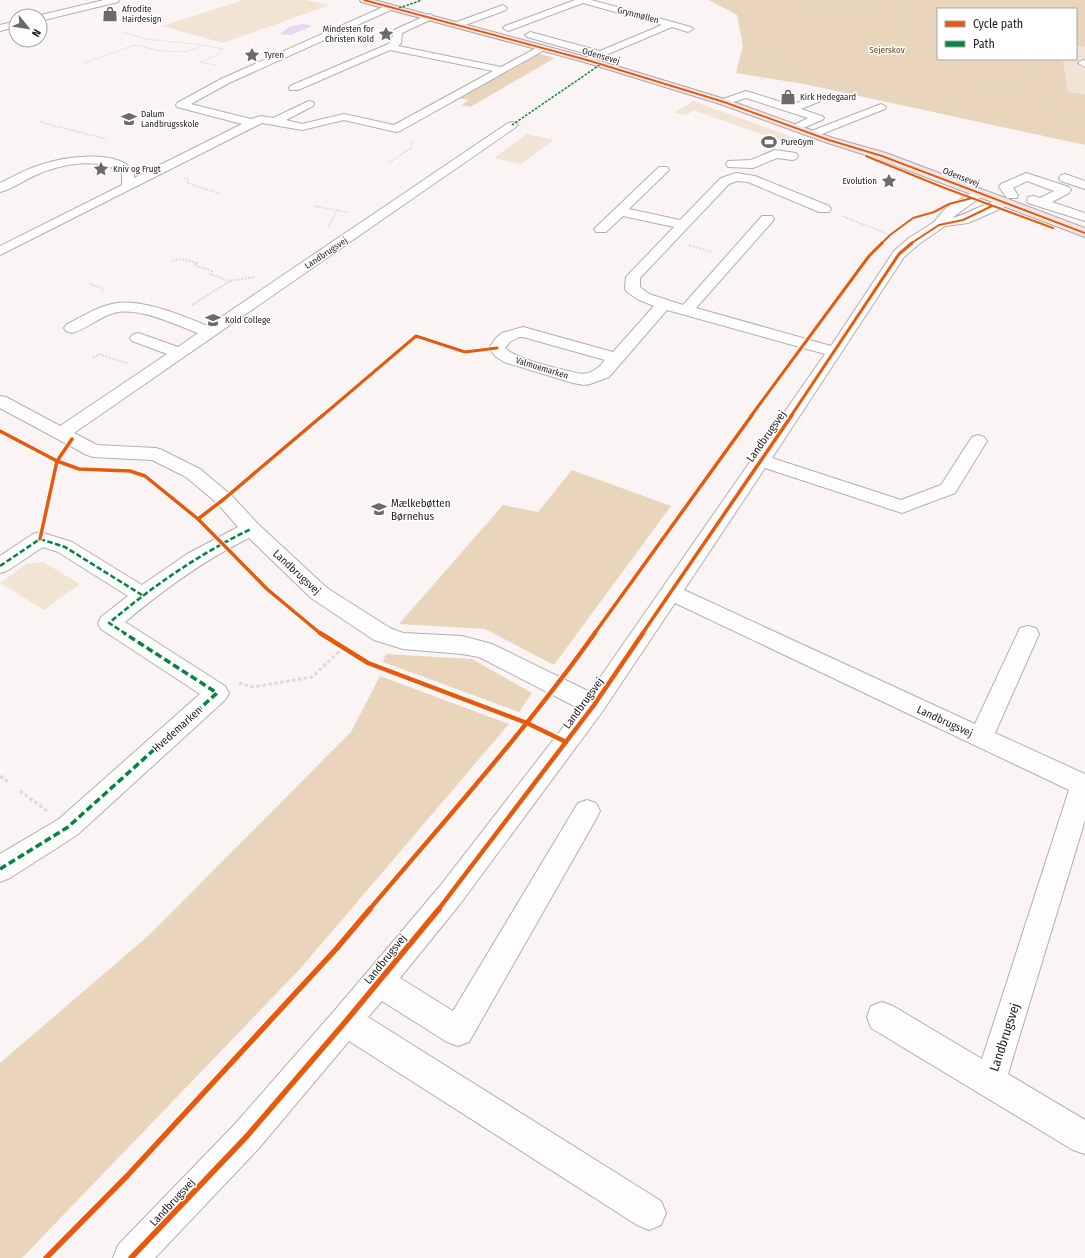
<svg xmlns="http://www.w3.org/2000/svg" width="1085" height="1258" font-family="'Fira Sans Condensed',sans-serif">
	<rect width="100%" height="100%" fill="#fbf4f4"/>
	<!-- green -->
	<g fill="#f2e4d4">
		<path d="M 243,0 L 306,0 L 330,5 L 223,43 L 162,26 Z"/>
		<path d="M 1076,46 L 1085,47 L 1085,94 L 1068,92 L 1063,59 L 1076,59 Z"/>
		<path d="M 693,101 L 814,145 L 803,149 L 693,110 L 687,115 L 675,113 Z"/>
		<path d="M 527,134 L 554,140 L 521,164 L 494,158 Z"/>
		<path d="M 43,562 L 80,584 L 44,610 L 0,583 L 26,564 Z"/>
	</g>
	<!-- forest -->
	<g fill="#e9d5bb">
		<path d="M 709,0 L 1085,0 L 1085,47 L 1076,46 L 1076,9 L 938,9 L 938,59 L 1063,59 L 1068,92 L 1085,94 L 1085,145 L 804,84 L 736,73 L 743,46 L 737,15 Z"/>
		<path d="M 537,53 L 555,58 L 470,107 L 462,105 L 469,100 L 458,98 Z"/>
		<path d="M 572,470 L 671,506 L 554,665 L 485,629 L 399,624 L 503,505 L 538,512 Z"/>
		<path d="M 386,654 L 472,659 L 532,693 L 519,712 L 383,662 Z"/>
		<path d="M 380,676 L 509,724 L 300,969 L 22,1258 L 0,1258 L 0,1063 L 148,936 L 351,732 Z"/>
	</g>
	<!-- water -->
	<path fill="#ead4f5" d="M 302,24 L 311,25 L 310,27 L 291,35 L 280,34 L 289,27 Z"/>
	<g fill="none" stroke-linecap="round" stroke-linejoin="round">
		<defs>
			<g id="minor">
				<path d="M 104,0 L 119,0 L 118,2 L 40,21 L 40,16 L 37,16 Z"/>
				<path d="M 575,0 L 591,0 L 691,27 L 693,29 L 688,32 L 672,27 L 587,63 L 582,60 L 591,55 L 527,37 L 525,35 L 530,32 L 600,51 L 662,25 L 583,3 L 511,30 L 508,31 L 503,28 L 505,26 Z"/>
				<path d="M 390,4 L 394,7 L 393,9 L 229,83 L 191,104 L 251,119 L 261,116 L 273,118 L 309,101 L 313,102 L 314,104 L 313,106 L 286,120 L 302,124 L 344,114 L 394,125 L 493,71 L 390,50 L 298,90 L 290,90 L 289,88 L 290,86 L 386,45 L 391,42 L 394,30 L 429,14 L 432,15 L 433,17 L 432,19 L 402,33 L 401,43 L 398,46 L 501,67 L 540,46 L 543,45 L 548,48 L 400,131 L 396,132 L 344,120 L 302,130 L 262,123 L 0,255 L 0,246 L 122,185 L 122,173 C 98,156 61,164 36,175 C 24,180 13,189 0,192 L 0,183 C 13,177 26,169 40,165 C 63,157 118,148 134,172 L 134,178 L 242,124 L 177,107 L 176,105 L 177,103 L 221,79 Z"/>
				<path d="M 503,5 L 507,8 L 506,10 L 460,27 L 457,28 L 452,25 L 454,23 Z"/>
				<path d="M 16,21 L 16,27 L 0,31 L 0,25 Z"/>
				<path d="M 1083,60 L 1085,61 L 1085,67 L 1078,63 Z"/>
				<path d="M 746,91 L 791,105 L 815,96 L 823,96 L 824,98 L 823,100 L 801,109 L 822,116 L 824,118 L 822,120 L 796,131 L 792,130 L 790,128 L 792,126 L 808,118 L 746,98 L 724,105 L 719,102 L 720,100 Z"/>
				<path d="M 881,104 L 886,107 L 885,109 L 817,136 L 809,136 L 807,134 L 809,132 Z"/>
				<path d="M 512,122 L 516,123 L 518,125 L 516,127 L 74,433 L 97,445 L 156,448 L 162,450 L 200,469 L 231,495 L 258,524 L 327,588 L 390,628 L 403,633 L 462,636 L 492,644 L 590,692 L 825,354 L 667,310 L 609,377 L 590,384 L 584,385 L 573,383 L 504,362 L 495,356 L 489,348 L 496,338 L 502,333 L 523,327 L 613,352 L 654,306 L 639,300 L 627,292 L 625,289 L 626,277 L 674,227 L 623,216 L 606,232 L 596,232 L 594,229 L 659,167 L 667,167 L 669,170 L 629,209 L 680,220 L 721,178 L 736,173 L 755,176 L 829,206 L 831,209 L 829,212 L 819,212 L 748,182 L 737,181 L 729,184 L 640,278 L 640,287 L 649,294 L 683,305 L 762,216 L 772,216 L 774,219 L 772,222 L 696,308 L 831,346 L 894,251 L 909,238 L 934,222 L 945,209 L 976,190 L 984,190 L 986,193 L 952,218 C 967,215 996,196 1009,199 L 1010,202 L 1009,205 L 968,223 L 945,226 L 919,244 L 904,257 L 772,458 L 901,500 L 941,485 L 972,437 L 978,435 L 984,437 L 987,441 L 955,493 L 902,513 L 765,468 L 684,590 L 975,724 L 1020,628 L 1028,626 L 1036,628 L 1039,634 L 995,733 L 1085,774 L 1085,820 L 1008,1074 L 1085,1120 L 1085,1154 L 1073,1150 L 871,1028 L 867,1017 L 871,1006 L 882,1002 L 893,1006 L 982,1059 L 1069,790 L 675,603 L 602,712 L 460,904 L 400,978 L 453,1011 L 578,803 L 587,800 L 596,803 L 600,811 L 596,819 L 469,1042 L 458,1046 L 447,1042 L 382,1001 L 368,1017 L 661,1201 L 666,1213 L 661,1225 L 649,1230 L 637,1225 L 349,1041 L 259,1148 L 155,1258 L 113,1258 L 118,1245 L 235,1124 L 335,1010 L 440,886 L 578,708 L 479,657 L 462,654 L 403,649 L 374,640 L 311,598 L 249,538 C 204,560 163,590 125,622 L 225,686 L 229,693 L 225,700 L 77,835 L 10,878 L 0,882 L 0,854 L 59,819 L 200,694 L 101,629 L 98,623 L 101,617 L 128,596 L 58,552 L 43,547 L 7,571 L 0,573 L 0,556 L 33,534 L 40,532 L 72,542 L 142,585 L 187,554 L 238,527 L 217,503 L 186,477 L 152,460 L 93,457 L 87,455 L 0,408 L 0,396 L 6,397 L 60,426 L 167,354 L 132,341 L 130,338 L 132,335 L 138,333 L 144,335 L 178,347 L 198,333 C 176,325 138,306 114,313 C 99,317 87,329 72,333 L 66,331 L 64,328 L 66,325 C 83,316 98,306 117,303 C 144,299 183,316 208,326 L 508,123 ZM 519,337 L 523,337 L 605,360 C 597,370 589,376 576,373 C 558,368 517,360 505,348 L 510,342 Z"/>
				<path d="M 775,150 L 796,153 L 798,156 L 796,159 L 792,160 L 777,158 L 753,168 L 728,167 L 726,164 L 728,161 L 751,160 Z"/>
				<path d="M 1026,173 L 1069,187 L 1071,190 L 1069,193 L 1052,202 L 1085,213 L 1085,221 L 1028,203 L 1027,200 L 1028,197 L 1033,196 L 1040,198 L 1054,191 L 1027,181 L 1013,188 L 1018,195 L 1017,198 L 1007,198 L 999,187 L 1001,184 Z"/>
				<path d="M 1065,174 L 1085,181 L 1085,189 L 1061,181 L 1059,178 L 1061,175 Z"/>
			</g>
			<path id="major" d="M 360,0 L 374,0 L 590,58 L 728,100 L 833,138 L 886,153 L 1085,228 L 1085,237 L 878,159 L 825,142 L 720,104 L 584,62 L 361,2 Z"/>
		</defs>
		<!-- minor casing -->
		<use href="#minor" stroke="#b4afaf" stroke-width="2"/>
		<!-- major casing -->
		<use href="#major" stroke="#b3a4ab" stroke-width="2"/>
		<!-- path-far3 -->
		<g stroke="#dcd9d9" stroke-width="1" stroke-dasharray="1.5 1" stroke-linecap="butt">
			<path d="M 712,0 L 742,15 C 743,55 758,44 785,59 C 790,61 792,66 796,70 C 801,75 808,79 814,83"/>
			<path d="M 803,0 L 896,16 L 938,27"/>
			<path d="M 896,16 L 897,0"/>
			<path d="M 122,32 L 146,39 L 203,45"/>
			<path d="M 1076,35 L 1085,32"/>
			<path d="M 1076,42 L 1085,43"/>
			<path d="M 1024,59 L 1026,70 L 1023,86 L 1058,102 L 1064,108"/>
			<path d="M 85,63 L 134,45 L 162,51 L 187,52 L 203,45 L 223,49 L 217,55 L 200,62 L 216,65"/>
			<path d="M 758,81 L 770,73 L 795,69"/>
			<path d="M 832,87 L 873,92"/>
			<path d="M 895,97 C 939,99 981,97 1023,86"/>
		</g>
		<!-- path-far2 -->
		<g stroke="#dcd9d9" stroke-width="1.5" stroke-dasharray="1.5 1" stroke-linecap="butt">
			<path d="M 1063,107 L 1085,128"/>
			<path d="M 40,122 L 106,139"/>
			<path d="M 390,162 L 411,148 L 412,140"/>
			<path d="M 184,178 L 188,179 L 188,183 L 220,194"/>
			<path d="M 314,206 L 337,210 L 328,228"/>
			<path d="M 337,210 L 350,213"/>
			<path d="M 842,216 L 890,235"/>
		</g>
		<!-- path-far1 -->
		<g stroke="#dcd9d9" stroke-width="2" stroke-dasharray="2 1.5" stroke-linecap="butt">
			<path d="M 689,245 L 713,252"/>
			<path d="M 172,261 L 181,259 L 198,263 L 194,265 L 212,271 L 210,274 L 229,281"/>
			<path d="M 90,284 L 102,288 L 103,293"/>
			<path d="M 192,305 L 230,281 L 255,277"/>
			<path d="M 93,358 L 99,354 L 129,364"/>
		</g>
		<!-- path -->
		<g stroke="#dcd9d9" stroke-width="3" stroke-dasharray="3.5 2.5" stroke-linecap="butt">
			<path d="M 239,683 L 253,687 L 312,677 L 343,648"/>
			<path d="M 0,776 L 10,783"/>
			<path d="M 20,791 L 47,811"/>
		</g>
		<!-- minor -->
		<use href="#minor" fill="#fefdfd" fill-rule="evenodd"/>
		<!-- major -->
		<use href="#major" fill="#ede6e9" fill-rule="evenodd"/>
		<!-- quiet-far2 -->
		<g stroke="#00873e" stroke-width="1.5" stroke-dasharray="2.5 1.5" stroke-linecap="butt">
			<path d="M 399,8 L 422,0"/>
			<path d="M 512,125 L 601,64"/>
		</g>
		<!-- quiet-far1 -->
		<g stroke="#00873e" stroke-width="2.5" stroke-dasharray="5.5 2.5" stroke-linecap="butt">
			<path d="M 0,566 L 40,539 L 65,547 L 142,595"/>
			<path d="M 126,634 L 109,623 C 153,586 199,554 251,529"/>
		</g>
		<!-- quiet -->
		<path stroke="#00873e" stroke-width="3.5" stroke-dasharray="7 3.5" stroke-linecap="butt" d="M 0,869 L 68,827 L 217,693 L 124,633"/>
		<defs>
			<g id="cycleway-far4">
				<path d="M 364,0 L 587,60 L 724,102 L 829,140 L 882,156 L 1085,233"/>
				<path d="M 866,156 L 942,187 L 1053,228"/>
				<path d="M 881,244 L 890,235 L 913,218 L 934,212 L 949,204 L 972,198"/>
				<path d="M 910,244 L 939,225 L 963,220 L 992,206"/>
			</g>
			<g id="cycleway-far3">
				<path d="M 322,416 L 416,336 L 465,352 L 497,348"/>
				<path d="M 751,416 L 869,256 L 882,243"/>
				<path d="M 791,416 L 899,254 L 912,243"/>
			</g>
			<g id="cycleway-far2">
				<path d="M 0,431 L 57,461 L 79,469 L 130,471 L 145,476 L 198,519 L 267,589 L 321,634"/>
				<path d="M 198,519 L 224,499 L 323,415"/>
				<path d="M 40,539 L 57,461 L 72,439"/>
				<path d="M 594,634 L 752,415"/>
				<path d="M 642,634 L 792,415"/>
			</g>
			<g id="cycleway-far1">
				<path d="M 320,633 L 368,663 L 527,723 L 566,742"/>
				<path d="M 369,910 C 446,819 526,730 595,633"/>
				<path d="M 438,910 L 594,705 L 643,633"/>
			</g>
			<g id="cycleway">
				<path d="M 46,1258 L 127,1176 L 337,948 L 370,909"/>
				<path d="M 131,1258 L 247,1136 L 346,1021 L 439,909"/>
			</g>
		</defs>
		<!-- cycleway-far4 casing -->
		<use href="#cycleway-far4" stroke="#fff" stroke-width="3"/>
		<!-- cycleway-far3 casing -->
		<use href="#cycleway-far3" stroke="#fff" stroke-width="5"/>
		<!-- cycleway-far2 casing -->
		<use href="#cycleway-far2" stroke="#fff" stroke-width="5.5"/>
		<!-- cycleway-far1 casing -->
		<use href="#cycleway-far1" stroke="#fff" stroke-width="7"/>
		<!-- cycleway casing -->
		<use href="#cycleway" stroke="#fff" stroke-width="8"/>
		<!-- cycleway-far4 -->
		<use href="#cycleway-far4" stroke="#e8590c" stroke-width="2"/>
		<!-- cycleway-far3 -->
		<use href="#cycleway-far3" stroke="#e8590c" stroke-width="3"/>
		<!-- cycleway-far2 -->
		<use href="#cycleway-far2" stroke="#e8590c" stroke-width="3.5"/>
		<!-- cycleway-far1 -->
		<use href="#cycleway-far1" stroke="#e8590c" stroke-width="4.5"/>
		<!-- cycleway -->
		<use href="#cycleway" stroke="#e8590c" stroke-width="5.5"/>
	</g>
	<!-- icons -->
	<defs>
		<symbol id="shop-bare" viewBox="-9 -9 18 18"><path d="M-5-2.5h2.3a2.7 3.5 0 0 1 5.4 0H5L5.5 6h-11ZM-1.5-2.5h3a1.5 2.3 0 0 0-3 0Z" fill="#6e6868" stroke="#fff" stroke-width="2.5" paint-order="stroke"/></symbol>
		<symbol id="sight-bare" viewBox="-9 -9 18 18"><path d="M0-6L1.8-2.2L6-1.7L2.9 1.2L3.7 5.4L0 3.3L-3.7 5.4L-2.9 1.2L-6-1.7L-1.8-2.2Z" fill="#6e6868" stroke="#fff" stroke-width="2.5" paint-order="stroke"/></symbol>
		<symbol id="university-bare" viewBox="-9 -9 18 18"><path d="M0-5L7-2L0 1L-7-2ZM-4 1L0 2.5L4 1V4Q0 6-4 4Z" fill="#6e6868" stroke="#fff" stroke-width="2.5" paint-order="stroke"/></symbol>
		<symbol id="stadium-bare" viewBox="-9 -9 18 18"><path d="M0-5a6.5 5 0 1 0 0 10a6.5 5 0 1 0 0-10ZM-3.5-1.8h7v3.6h-7Z" fill="#6e6868" stroke="#fff" stroke-width="2.5" paint-order="stroke"/></symbol>
		<symbol id="school-bare" viewBox="-9 -9 18 18"><path d="M0-5L7-2L0 1L-7-2ZM-4 1L0 2.5L4 1V4Q0 6-4 4Z" fill="#6e6868" stroke="#fff" stroke-width="2.5" paint-order="stroke"/></symbol>
	</defs>
	<g fill-rule="evenodd">
		<use href="#shop-bare" x="99" y="3" width="22" height="22"/>
		<use href="#sight-bare" x="375" y="23" width="22" height="22"/>
		<use href="#sight-bare" x="241" y="44" width="22" height="22"/>
		<use href="#shop-bare" x="777" y="86" width="22" height="22"/>
		<use href="#university-bare" x="118" y="108" width="22" height="22"/>
		<use href="#stadium-bare" x="758" y="131" width="22" height="22"/>
		<use href="#sight-bare" x="90" y="158" width="22" height="22"/>
		<use href="#sight-bare" x="878" y="170" width="22" height="22"/>
		<use href="#university-bare" x="202" y="309" width="22" height="22"/>
		<use href="#school-bare" x="368" y="498" width="22" height="22"/>
	</g>
	<g text-anchor="middle" stroke-width="3" stroke-linejoin="round" paint-order="stroke">
		<!-- far-poi labels -->
		<g font-size="9" fill="#221d1d" stroke="#fff" text-anchor="start">
			<text x="122" y="12">Afrodite<tspan x="122" dy="10">Hairdesign</tspan></text>
			<text x="374" y="32" text-anchor="end">Mindesten for<tspan x="374" dy="10">Christen Kold</tspan></text>
			<text x="264" y="58">Tyren</text>
			<text x="800" y="100">Kirk Hedegaard</text>
			<text x="141" y="117">Dalum<tspan x="141" dy="10">Landbrugsskole</tspan></text>
			<text x="781" y="145">PureGym</text>
			<text x="113" y="172">Kniv og Frugt</text>
			<text x="877" y="184" text-anchor="end">Evolution</text>
			<text x="225" y="323">Kold College</text>
		</g>
		<!-- far-street labels -->
		<g font-size="9" fill="#221d1d" stroke="#fff">
			<text transform="translate(638 15) rotate(15)" y="3">Grynmøllen</text>
			<text transform="translate(601 56) rotate(16)" y="3">Odensevej</text>
			<text transform="translate(961 177) rotate(21)" y="3">Odensevej</text>
			<text transform="translate(326 253) rotate(-34)" y="3">Landbrugsvej</text>
			<text transform="translate(542 368) rotate(17)" y="3">Valmuemarken</text>
		</g>
		<!-- far-park labels -->
		<g font-size="9" fill="#664710" stroke="#fff">
			<text x="887" y="53">Sejerskov</text>
		</g>
		<!-- street labels -->
		<g font-size="11" fill="#221d1d" stroke="#fff">
			<text transform="translate(766 436) rotate(-55)" y="4">Landbrugsvej</text>
			<text transform="translate(297 572) rotate(43)" y="4">Landbrugsvej</text>
			<text transform="translate(583 703) rotate(-54)" y="4">Landbrugsvej</text>
			<text transform="translate(945 721) rotate(25)" y="4">Landbrugsvej</text>
			<text transform="translate(177 729) rotate(-42)" y="4">Hvedemarken</text>
			<text transform="translate(385 959) rotate(-51)" y="4">Landbrugsvej</text>
			<text transform="translate(172 1202) rotate(-47)" y="4">Landbrugsvej</text>
		</g>
		<!-- poi labels -->
		<g font-size="11" fill="#221d1d" stroke="#fff" text-anchor="start">
			<text x="391" y="507">Mælkebøtten<tspan x="391" dy="13">Børnehus</tspan></text>
		</g>
		<!-- near-street labels -->
		<g font-size="13" fill="#221d1d" stroke="#fff">
			<text transform="translate(1004 1037) rotate(-72)" y="5">Landbrugsvej</text>
		</g>
	</g>
	<!-- legend -->
	<rect x="937" y="8" width="140" height="52" fill="#ffffff" stroke="#a7a5a5"/>
	<rect x="945" y="21" width="20" height="6" fill="#e8590c" stroke="#a7a5a5"/>
	<text x="973" y="28" font-size="12" fill="#221d1d">Cycle path</text>
	<rect x="945" y="41" width="20" height="6" fill="#00873e" stroke="#a7a5a5"/>
	<text x="973" y="48" font-size="12" fill="#221d1d">Path</text>
	<!-- north arrow -->
	<g transform="translate(28 28) rotate(120)"><circle r="19" fill="#ffffff" stroke="#a7a5a5"/>
	<path d="M0-3L7 15L0 10L-7 15Z" fill="#6e6868"/>
	<text y="-6" font-size="11" font-weight="bold" text-anchor="middle" fill="#221d1d">N</text>
	</g>
</svg>
